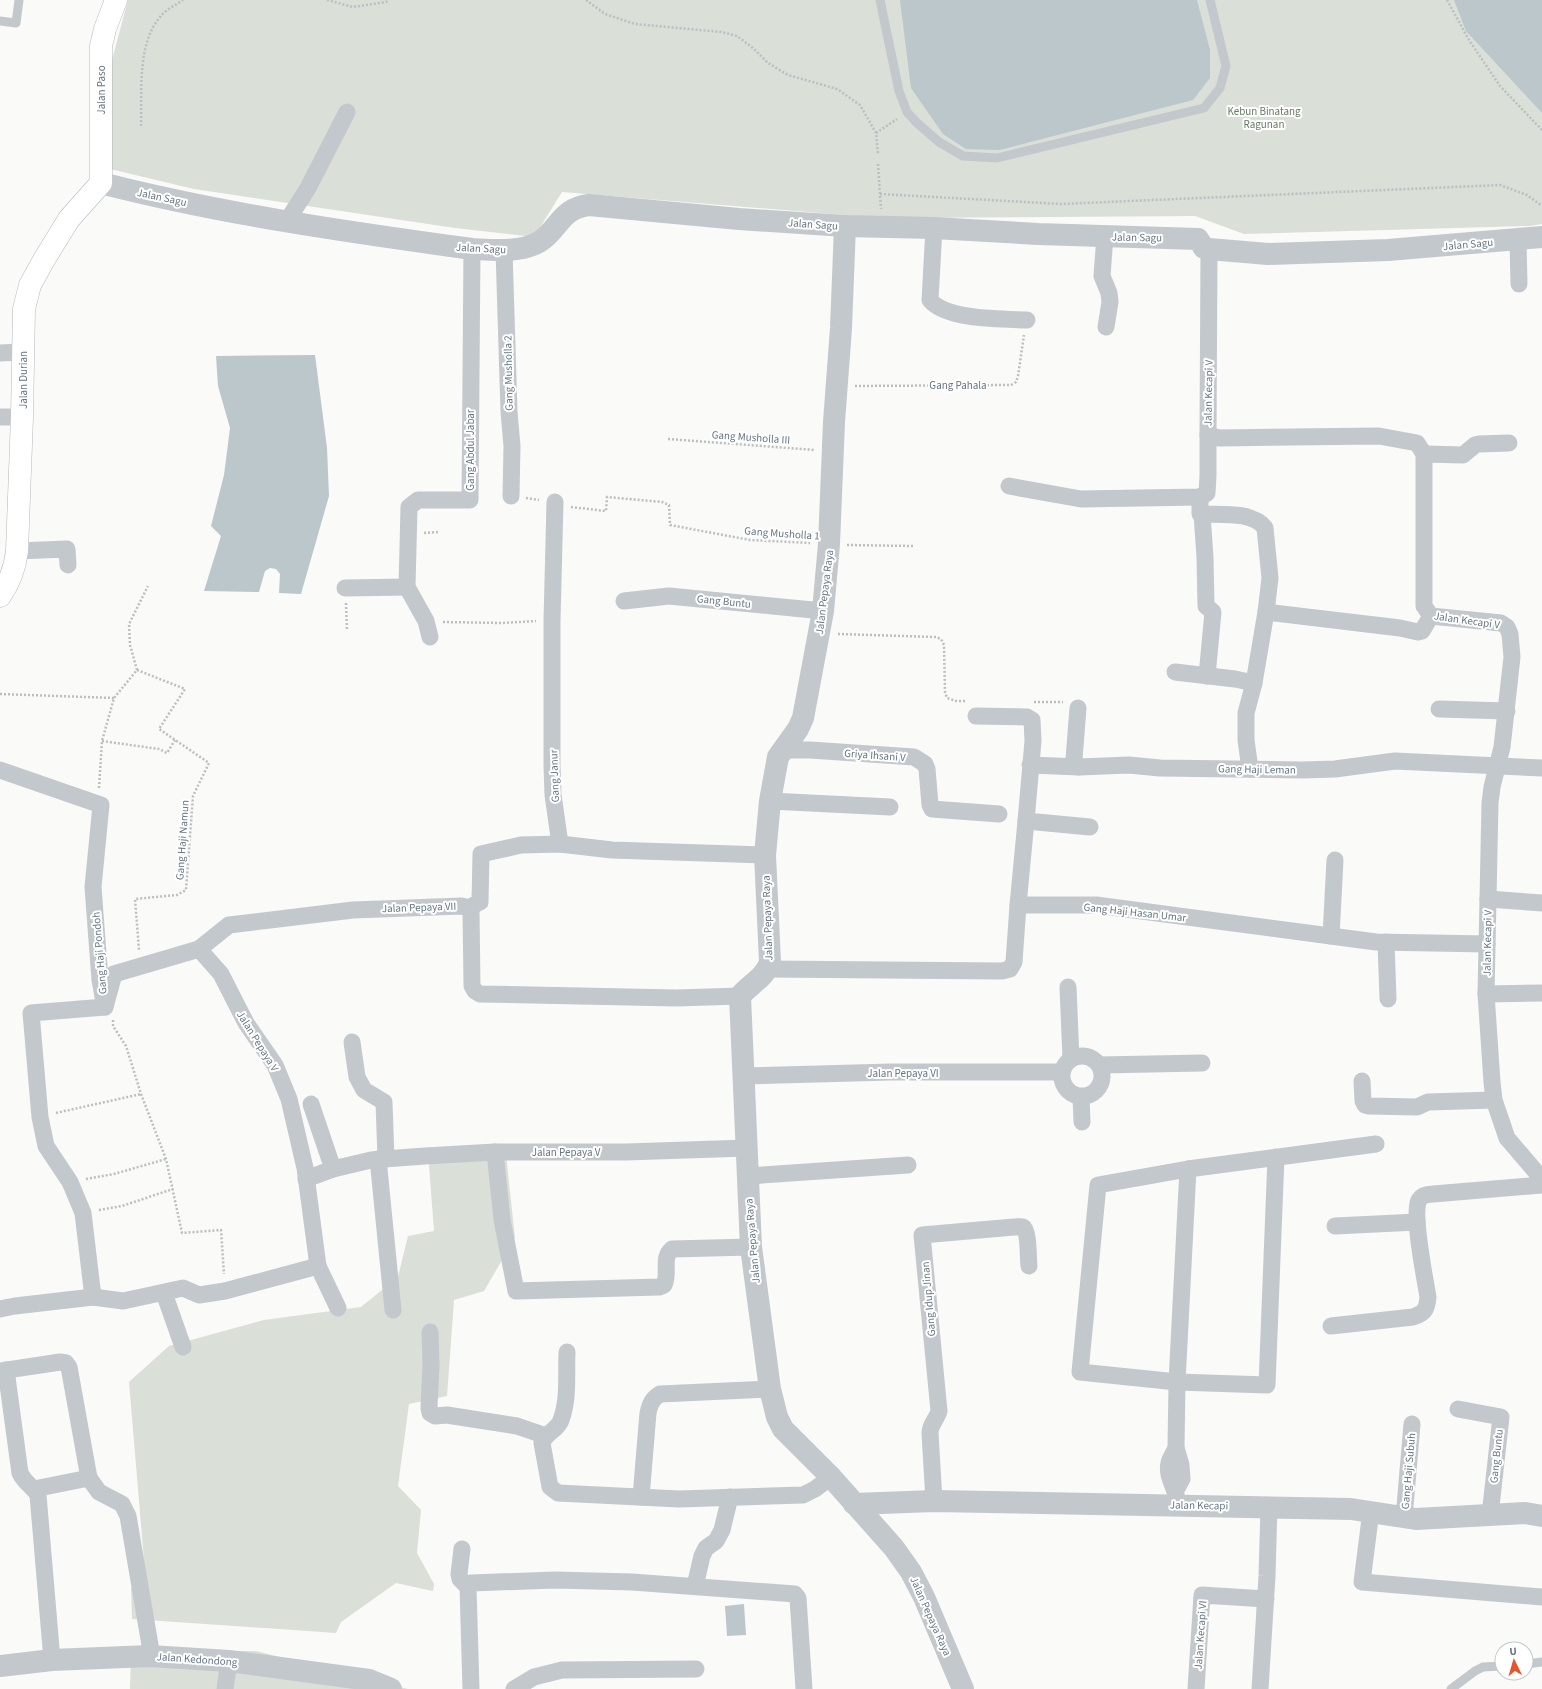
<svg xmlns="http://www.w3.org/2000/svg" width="1542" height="1689" viewBox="0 0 1542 1689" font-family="'Source Sans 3',sans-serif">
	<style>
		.green { fill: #dadfd7 }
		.water { fill: #bbc7cb }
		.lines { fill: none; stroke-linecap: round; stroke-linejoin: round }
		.secondary-casing { stroke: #b3babf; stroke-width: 23 }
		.path { stroke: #bbbfc2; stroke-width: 2.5; stroke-dasharray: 2 2; stroke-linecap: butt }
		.service { stroke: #c3c8cc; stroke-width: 9 }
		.minor { stroke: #c3c8cc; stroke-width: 17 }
		.tertiary { stroke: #c3c8cc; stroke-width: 22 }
		.secondary { stroke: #fff; stroke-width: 22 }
		.labels { text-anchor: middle; stroke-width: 4; stroke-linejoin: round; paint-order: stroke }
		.street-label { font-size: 11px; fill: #657683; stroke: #fff }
		.park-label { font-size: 11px; fill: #687a64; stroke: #fff }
	</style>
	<rect width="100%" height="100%" fill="#fafaf8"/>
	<g class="green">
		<path d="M128,0H1542V224L1530,226L1244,234L1195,216L881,218L562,192L534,237L455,228L194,189L110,169L109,71Z"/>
		<path d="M505,1145L515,1238L484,1291L454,1300L447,1396L409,1404L398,1486L421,1510L417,1553L434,1584L433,1591L396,1583L341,1622L336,1633L132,1619L131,1588L146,1584L129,1382L169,1346L264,1320L361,1307L398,1277L408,1236L434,1231L428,1152Z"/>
		<path d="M131,1651H256L408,1689H130Z"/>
	</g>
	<g class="water">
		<path d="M900,0H1197L1210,50V78L1193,100L1000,150L966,149L943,134L911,88Z"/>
		<path d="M1454,0H1542V113L1466,31Z"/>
		<path d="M315,355L327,448L329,496L301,594L279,593L280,574L276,569L270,568L265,571L259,592L204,591L221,536L211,526L224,475L230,428L218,386L216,356Z"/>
		<path d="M744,1604L746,1635L727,1636L725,1606Z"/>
	</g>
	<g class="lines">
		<defs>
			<path id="secondary" d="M0,596C10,582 15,568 17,551L22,417L24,309L30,285L45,258L69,219L101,183V46L105,29L116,0"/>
		</defs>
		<use href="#secondary" class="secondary-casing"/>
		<g class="path">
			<path d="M327,0L353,7L386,2L389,0"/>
			<path d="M586,0L605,14L635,24L721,32L737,36L753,48L768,63L788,75L837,89L860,105L876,133L878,154"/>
			<path d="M1447,0L1469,40L1500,86L1542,130"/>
			<path d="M141,126C142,92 137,44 160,17C165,10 176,5 183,0"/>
			<path d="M876,133L897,119"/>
			<path d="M878,164L881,209"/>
			<path d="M880,194L1061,204L1500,185L1527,195L1542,206"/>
			<path d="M855,386L1011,385L1016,382L1018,376L1024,335"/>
			<path d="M668,439L815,450"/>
			<path d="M526,498L539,500"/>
			<path d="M571,507L606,511L607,497L662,502L669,505L670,525L750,540L810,543"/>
			<path d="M424,533L438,532"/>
			<path d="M847,545L914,546"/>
			<path d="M346,603L347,631"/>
			<path d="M443,622L502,623L536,621"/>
			<path d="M838,634L936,637L941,639L944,645L945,692L947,698L956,701H967"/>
			<path d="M137,670L185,689L159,729L209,763L193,796L186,890L177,895L135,899L139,950"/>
			<path d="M137,670L130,645L129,624L148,586"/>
			<path d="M0,694L114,698"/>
			<path d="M1034,702H1063"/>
			<path d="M102,741L159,749L167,753L175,740"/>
			<path d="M99,788L102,741L114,698L137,670"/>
			<path d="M113,1020V1026L126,1046L141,1094L166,1159L182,1233L221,1230L224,1274"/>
			<path d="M56,1113L141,1094"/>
			<path d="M86,1179L114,1174L166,1159"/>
			<path d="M99,1210L122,1206L173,1189"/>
		</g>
		<g class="service">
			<path d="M880,0L899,91L907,112L916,122L939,142L963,156L997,158L1204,108L1220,88L1226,66L1210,0"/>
			<path d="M0,21L16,23L19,0"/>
			<path d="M1526,1664L1542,1662"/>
			<path d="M1451,1689L1475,1671L1483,1667L1502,1666"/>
		</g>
		<g class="minor">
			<path d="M287,221L308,188L347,112"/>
			<path d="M934,228L930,300C946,320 1002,319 1027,320"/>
			<path d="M1105,236L1102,276L1109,293L1110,302L1106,327"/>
			<path d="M1518,240L1519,284"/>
			<path d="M1209,249L1208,435L1219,438L1379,436L1417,443L1424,454V606L1431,616L1501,623L1507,627L1510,634L1512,657L1502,747L1492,787L1490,803L1486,994L1492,1082L1494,1100L1507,1138L1542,1179"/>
			<path d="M504,250L509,412L512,446L511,496"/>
			<path d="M0,353L22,352"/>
			<path d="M0,417H22"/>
			<path d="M1424,454L1463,455L1475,445L1479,444L1509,443"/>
			<path d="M1009,486L1081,499L1200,497L1207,493L1208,476V435"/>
			<path d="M1200,497V514H1202C1220,515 1253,511 1265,528L1270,578L1266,612L1254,683L1246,713V740L1250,769"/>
			<path d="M555,502L552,621V765L553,795L560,844"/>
			<path d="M1202,514L1205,557L1206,606L1213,612L1207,676"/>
			<path d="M17,551L67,549L68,565"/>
			<path d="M345,588L407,587"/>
			<path d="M624,601L669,596L823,611"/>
			<path d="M1266,612L1400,628L1418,632L1422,631L1431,616"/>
			<path d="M430,637L426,621L407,587L409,507L418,500H470L472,249"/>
			<path d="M1175,672L1235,679L1254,683"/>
			<path d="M1078,708L1074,759V764L1079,767L1129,765L1160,768L1302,770L1335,769L1395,761L1542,768"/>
			<path d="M1439,709L1507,711"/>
			<path d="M976,716L1027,717L1032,720L1033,741L1026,821L1090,827"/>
			<path d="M782,750H810L914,757L925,764L927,769L930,805L932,809L999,814"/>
			<path d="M1030,765L1079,767"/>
			<path d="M0,770L101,805L93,887L100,980L104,1002"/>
			<path d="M770,801L890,807"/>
			<path d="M1488,899L1542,903"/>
			<path d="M1018,905L1026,821"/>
			<path d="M468,908L480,902L481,854L521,845L560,844L612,850L765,855"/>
			<path d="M1331,936L1335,860"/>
			<path d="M1386,942L1388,999"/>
			<path d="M768,969L1002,971L1010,969L1014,962L1018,905H1096L1376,942L1487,944"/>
			<path d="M1068,987L1071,1059"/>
			<path d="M1486,994L1542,993"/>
			<path d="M105,1007L114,974L199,949L229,925L353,910L462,906L468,908L471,911L472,986L475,991L480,994L676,998L740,996"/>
			<path d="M352,1042L357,1077L364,1090L384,1102L386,1159"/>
			<circle cx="1082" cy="1076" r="20"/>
			<path d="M1100,1065L1202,1063"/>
			<path d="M744,1076L891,1072H1062"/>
			<path d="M1362,1081L1363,1101L1365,1105L1369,1106L1417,1107L1428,1102L1494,1100"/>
			<path d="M1081,1097L1082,1122"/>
			<path d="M311,1104L333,1169"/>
			<path d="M495,1152L502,1220L516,1291L659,1287L664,1285C670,1273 661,1258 672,1249L751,1247"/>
			<path d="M1276,1157L1267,1385L1177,1382L1080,1372L1098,1185L1188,1169L1376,1144"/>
			<path d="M378,1159L393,1310"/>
			<path d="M748,1176L908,1165"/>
			<path d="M306,1179L333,1169L371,1160L425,1156L495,1152H626L747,1148"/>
			<path d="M1335,1226L1417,1222"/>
			<path d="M318,1266L338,1308"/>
			<path d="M164,1293L183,1347"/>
			<path d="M93,1297L83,1213L70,1182L46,1146L40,1117L31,1013L105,1007"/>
			<path d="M0,1309L15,1306L93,1297L123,1301L183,1288L199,1295L225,1291L318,1266L305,1168L289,1099L275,1065L246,1023L221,974L199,949"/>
			<path d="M1331,1326L1413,1317C1425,1313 1427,1309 1428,1297C1425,1279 1412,1214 1419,1200C1422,1195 1428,1194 1433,1194L1542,1185"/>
			<path d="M430,1332L431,1365L429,1408L430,1413L435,1416L447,1415L517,1426L546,1436"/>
			<path d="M567,1352C566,1374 569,1399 561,1420C558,1430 545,1433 542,1443L550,1487L558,1493L679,1499L803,1495L815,1489L831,1477"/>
			<path d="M6,1370L20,1473C26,1485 32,1485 38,1495L52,1660"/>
			<path d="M0,1371L60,1362L66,1363L69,1367L89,1478L34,1489"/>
			<path d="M1458,1409L1501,1417L1490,1515"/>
			<path d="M1176,1448C1174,1453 1170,1458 1169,1463C1166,1476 1175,1487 1177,1499"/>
			<path d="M89,1478L99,1492L122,1504L128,1516L150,1645V1656"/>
			<path d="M1176,1490L1182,1479L1181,1465L1176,1448L1177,1382L1188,1169"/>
			<path d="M641,1497L648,1413C650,1404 652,1399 660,1394L770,1389"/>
			<path d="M934,1501L930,1433C930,1424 937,1419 939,1411L922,1235L1014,1227C1017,1227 1021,1226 1023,1227C1029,1230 1028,1259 1029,1266"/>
			<path d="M1371,1511L1362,1582L1542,1597"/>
			<path d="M1404,1518L1412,1424"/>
			<path d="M462,1549L459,1574L460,1579L468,1587L471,1689"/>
			<path d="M695,1586L702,1556L706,1548L716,1541L722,1530L730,1497"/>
			<path d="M468,1587L471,1583L555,1580L632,1582L795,1594L798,1598L804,1689"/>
			<path d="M225,1689L229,1661"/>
			<path d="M514,1689L534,1677L562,1670L696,1669"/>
			<path d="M1196,1689L1202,1595L1266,1599"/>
			<path d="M1260,1689L1267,1576L1269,1507"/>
		</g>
		<g class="tertiary">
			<path d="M101,183C222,214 348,232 472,249C493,250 520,253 539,242C560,229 559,209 589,205L739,219L845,226L934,228L1038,234L1198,239L1204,248L1209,249L1268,254L1388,250L1542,237"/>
			<path d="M845,226L841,328L834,422L829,544L823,611L803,718L798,729L778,757L770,801L765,855L770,962C765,978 750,984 740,996L751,1247L770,1389L777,1417L783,1429L831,1477L894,1548L911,1572L924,1597L963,1689"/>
			<path d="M854,1504L934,1501L1351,1509L1416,1519L1525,1513L1542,1516"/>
			<path d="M0,1666L52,1660L150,1656L229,1661L369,1680L391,1689"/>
		</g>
		<use href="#secondary" class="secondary"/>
	</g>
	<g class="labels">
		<g class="street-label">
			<text transform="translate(101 90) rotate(-90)" y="4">Jalan Paso</text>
			<text transform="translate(162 197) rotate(12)" y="4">Jalan Sagu</text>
			<text transform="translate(813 224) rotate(4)" y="4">Jalan Sagu</text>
			<text transform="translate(1137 237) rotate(1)" y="4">Jalan Sagu</text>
			<text transform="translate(1468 244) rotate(-5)" y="4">Jalan Sagu</text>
			<text transform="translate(481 248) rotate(3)" y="4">Jalan Sagu</text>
			<text transform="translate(508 373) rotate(-91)" y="4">Gang Musholla 2</text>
			<text transform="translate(23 380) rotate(-90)" y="4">Jalan Durian</text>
			<text x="958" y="389">Gang Pahala</text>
			<text transform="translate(1208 393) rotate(-89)" y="4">Jalan Kecapi V</text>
			<text transform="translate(751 437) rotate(4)" y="4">Gang Musholla III</text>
			<text transform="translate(470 450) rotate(-90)" y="4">Gang Abdul Jabar</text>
			<text transform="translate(782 533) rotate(4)" y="4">Gang Musholla 1</text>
			<text transform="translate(824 592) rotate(-83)" y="4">Jalan Pepaya Raya</text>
			<text transform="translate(724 601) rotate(6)" y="4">Gang Buntu</text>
			<text transform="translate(1467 620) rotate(8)" y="4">Jalan Kecapi V</text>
			<text transform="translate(875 755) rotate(4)" y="4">Griya Ihsani V</text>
			<text transform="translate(1257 769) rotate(1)" y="4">Gang Haji Leman</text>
			<text transform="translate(554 776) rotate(-92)" y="4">Gang Janur</text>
			<text transform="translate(182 840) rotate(-86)" y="4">Gang Haji Namun</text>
			<text transform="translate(419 907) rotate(-2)" y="4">Jalan Pepaya VII</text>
			<text transform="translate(1135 912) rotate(6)" y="4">Gang Haji Hasan Umar</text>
			<text transform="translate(767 918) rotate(-92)" y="4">Jalan Pepaya Raya</text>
			<text transform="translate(1487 943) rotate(-89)" y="4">Jalan Kecapi V</text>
			<text transform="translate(99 953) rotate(-95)" y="4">Gang Haji Pondoh</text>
			<text transform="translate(258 1041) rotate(58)" y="4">Jalan Pepaya V</text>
			<text x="903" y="1077">Jalan Pepaya VI</text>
			<text x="566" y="1156">Jalan Pepaya V</text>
			<text transform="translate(752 1241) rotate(-95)" y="4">Jalan Pepaya Raya</text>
			<text transform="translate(928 1299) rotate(-95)" y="4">Gang Idup Jinan</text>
			<text transform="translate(1496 1456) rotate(-84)" y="4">Gang Buntu</text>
			<text transform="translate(1408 1471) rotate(-85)" y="4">Gang Haji Subuh</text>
			<text transform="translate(1199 1505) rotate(1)" y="4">Jalan Kecapi</text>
			<text transform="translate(931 1616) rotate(66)" y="4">Jalan Pepaya Raya</text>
			<text transform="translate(1200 1635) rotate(-86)" y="4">Jalan Kecapi VI</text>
			<text transform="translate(197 1659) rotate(4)" y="4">Jalan Kedondong</text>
		</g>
		<g class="park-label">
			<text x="1264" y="115">Kebun Binatang<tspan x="1264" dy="13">Ragunan</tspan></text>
		</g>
	</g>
	<g transform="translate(1514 1661) rotate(355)"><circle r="19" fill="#ffffff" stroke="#c1c8cd"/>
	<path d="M0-3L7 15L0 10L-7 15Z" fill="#e4572e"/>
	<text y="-6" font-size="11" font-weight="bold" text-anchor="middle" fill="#657683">U</text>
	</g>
</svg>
